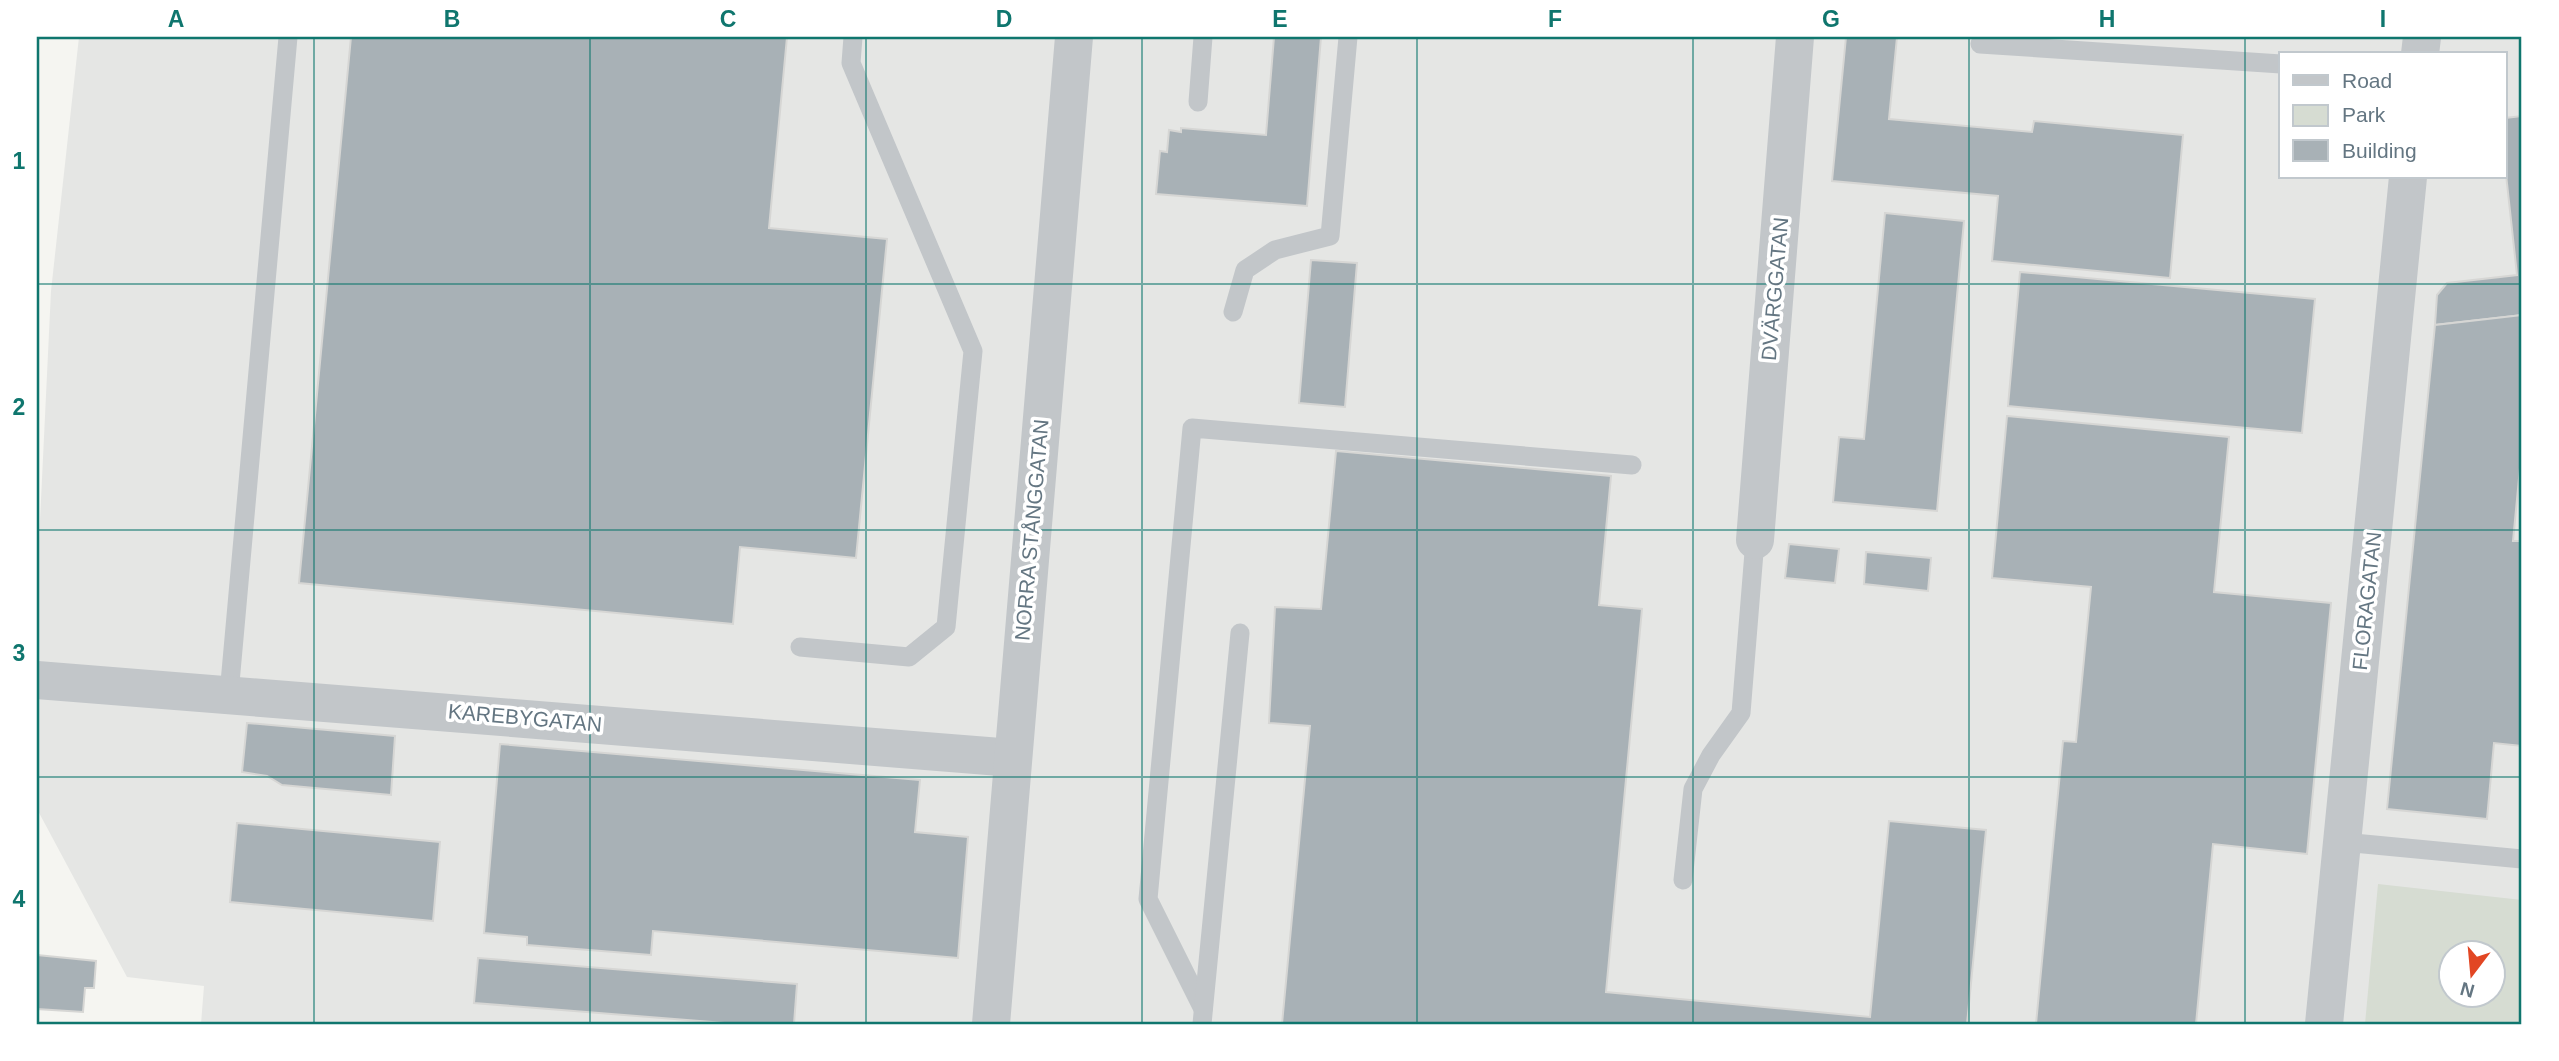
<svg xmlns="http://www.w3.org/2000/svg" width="2559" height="1061" viewBox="0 0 2559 1061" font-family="Helvetica,sans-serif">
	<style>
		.built { fill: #e5e6e4; fill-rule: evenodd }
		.green { fill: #d6dcd2; fill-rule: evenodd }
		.building { fill: #a8b1b6; stroke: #d6d6d4; stroke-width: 2 }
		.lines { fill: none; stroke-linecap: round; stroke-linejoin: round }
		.lane { stroke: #c2c6c9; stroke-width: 19 }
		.street { stroke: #c2c6c9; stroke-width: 38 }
		.grid { fill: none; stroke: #0f766e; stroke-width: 2; stroke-opacity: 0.55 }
		.labels { text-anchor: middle; stroke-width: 7; stroke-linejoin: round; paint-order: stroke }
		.street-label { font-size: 21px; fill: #647682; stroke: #fff }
		.neatline { fill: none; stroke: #0f766e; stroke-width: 2.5 }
		.grid-label { font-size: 23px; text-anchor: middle; font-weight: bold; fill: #0f766e }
	</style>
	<rect width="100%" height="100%" fill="#f5f5f1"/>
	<path class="built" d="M79,37H2522V1024H201L204,986L127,977L37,809V583L51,291ZM2281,54H2505V177H2281ZM2450,953H2492V995H2450Z"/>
	<path class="green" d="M2378,884L2522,900V1024H2365ZM2450,953H2492V995H2450Z"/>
	<g class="building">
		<path d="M351,37H787L769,228L887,239L856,558L740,547L733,624L299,583Z"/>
		<path d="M1274,37H1321L1307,206L1156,194L1160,151L1167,152L1169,130L1181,132V128L1266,135Z"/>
		<path d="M1846,37H1897L1889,119L2032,132L2034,121L2183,135L2170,278L1992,261L1998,196L1832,181Z"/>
		<path d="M2522,116V315L2435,325L2437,295L2447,283L2517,275L2505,165V118Z"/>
		<path d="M1885,213L1964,221L1937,511L1833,502L1839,437L1864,439Z"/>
		<path d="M1311,260L1357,263L1345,407L1299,403Z"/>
		<path d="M2020,272L2315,299L2302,433L2008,406Z"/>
		<path d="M2522,315V447L2513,541H2522V746L2494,743L2487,819L2387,809L2435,325Z"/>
		<path d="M2007,416L2229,437L2214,592L2331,603L2307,854L2213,844L2196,1024H2036L2063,741L2076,742L2091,587L1992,578Z"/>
		<path d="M1336,451L1611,476L1599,605L1642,609L1606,992L1870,1017L1889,821L1986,830L1967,1024H1282L1310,726L1269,723L1275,607L1321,609Z"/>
		<path d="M1789,544L1839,549L1835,583L1785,578Z"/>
		<path d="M1866,552L1931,558L1928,591L1864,584Z"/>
		<path d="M247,723L395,736L391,795L282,785L267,776L242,772Z"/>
		<path d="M500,744L920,780L915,832L968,837L958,958L653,931L651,955L527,945V937L484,933Z"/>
		<path d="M237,823L440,842L433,921L230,902Z"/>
		<path d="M37,955L96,961L94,988H85L83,1012L37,1009Z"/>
		<path d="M478,958L797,984L794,1024H737L474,1003Z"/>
	</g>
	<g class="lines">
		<g class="lane">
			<path d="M1980,44L2281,64"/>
			<path d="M1198,102L1203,37"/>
			<path d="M1233,312L1245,270L1275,250L1330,236L1348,37"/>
			<path d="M800,647L909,657L946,627L973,351L851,63L853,37"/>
			<path d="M229,694L288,37"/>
			<path d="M2343,842L2522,859"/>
			<path d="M1683,880L1693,789L1711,755L1741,713L1755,540"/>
			<path d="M1203,1009L1148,899L1192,428L1632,465"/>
			<path d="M1202,1024L1240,633"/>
		</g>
		<g class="street">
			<path d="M2420,54L2422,37"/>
			<path d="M1755,540L1795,37"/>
			<path d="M37,680L1013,758"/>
			<path d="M991,1024L1074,37"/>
			<path d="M2324,1024L2408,177"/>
		</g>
	</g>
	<path class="grid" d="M314,37V1024M590,37V1024M866,37V1024M1142,37V1024M1417,37V1024M1693,37V1024M1969,37V1024M2245,37V1024M37,284H2522M37,530H2522M37,777H2522"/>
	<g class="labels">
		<g class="street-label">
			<text transform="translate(1775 289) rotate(-85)" y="7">DVÄRGGATAN</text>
			<text transform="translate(1032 530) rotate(-85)" y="7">NORRA STÅNGGATAN</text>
			<text transform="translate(2367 601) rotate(-84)" y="7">FLORAGATAN</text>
			<text transform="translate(525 718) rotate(5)" y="7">KAREBYGATAN</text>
		</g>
	</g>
	<rect width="2559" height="1061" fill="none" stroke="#ffffff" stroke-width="77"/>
	<rect x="2279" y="52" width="228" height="126" fill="#ffffff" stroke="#c1c8cd" stroke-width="2"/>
	<rect x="2293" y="75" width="35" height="10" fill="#c2c6c9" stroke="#c1c8cd" stroke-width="2"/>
	<text x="2342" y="88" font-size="21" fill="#647682">Road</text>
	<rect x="2293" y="105" width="35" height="21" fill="#d6dcd2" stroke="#c1c8cd" stroke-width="2"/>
	<text x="2342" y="122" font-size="21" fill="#647682">Park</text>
	<rect x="2293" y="140" width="35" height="21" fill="#a8b1b6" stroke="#c1c8cd" stroke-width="2"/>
	<text x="2342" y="158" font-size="21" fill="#647682">Building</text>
	<g transform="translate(2472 974) rotate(196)"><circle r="33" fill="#ffffff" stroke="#c1c8cd" stroke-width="2"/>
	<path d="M0-5L12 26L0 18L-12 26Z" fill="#e24623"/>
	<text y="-10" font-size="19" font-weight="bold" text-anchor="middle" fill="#647682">N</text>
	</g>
	<rect x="38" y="38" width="2482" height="985" class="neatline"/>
	<g class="grid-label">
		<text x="176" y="27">A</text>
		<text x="452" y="27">B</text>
		<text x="728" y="27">C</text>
		<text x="1004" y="27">D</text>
		<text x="1280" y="27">E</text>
		<text x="1555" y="27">F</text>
		<text x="1831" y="27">G</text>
		<text x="2107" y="27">H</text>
		<text x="2383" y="27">I</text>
		<text x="19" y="169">1</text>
		<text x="19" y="415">2</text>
		<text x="19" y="661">3</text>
		<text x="19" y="907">4</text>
	</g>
</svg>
